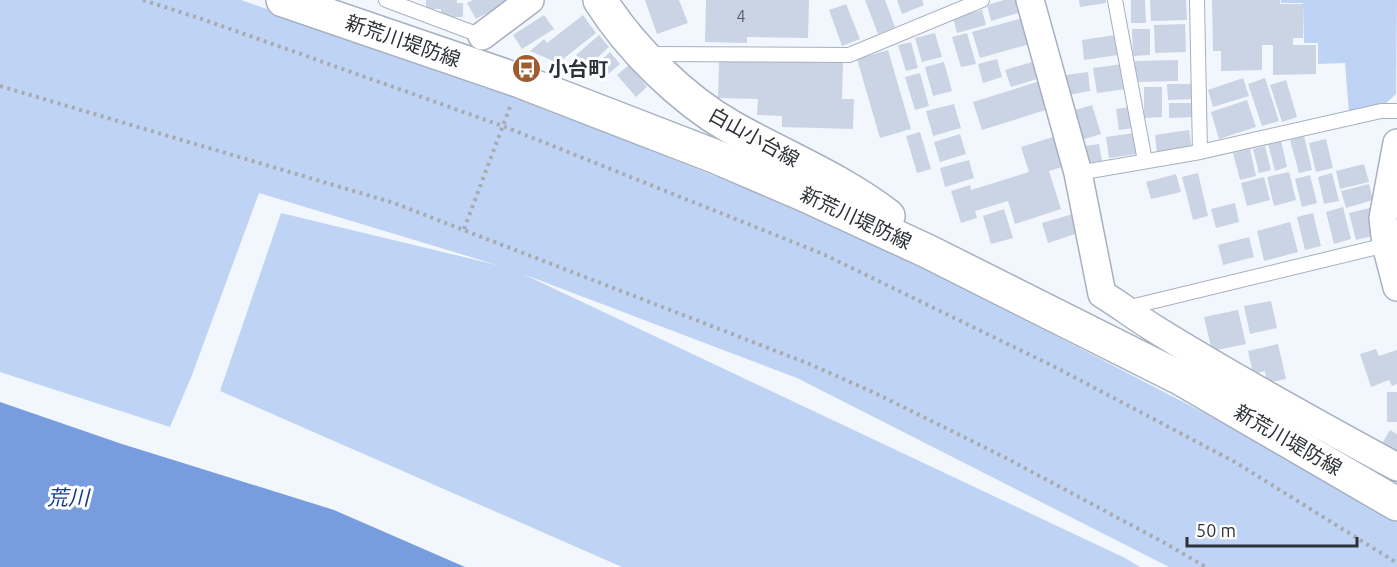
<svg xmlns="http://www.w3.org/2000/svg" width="1397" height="567" viewBox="0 0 1397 567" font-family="Ubuntu,'Noto Sans JP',sans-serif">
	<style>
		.green { fill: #bfd3f5 }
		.water { fill: #789ddf }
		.building { fill: #cad4e4 }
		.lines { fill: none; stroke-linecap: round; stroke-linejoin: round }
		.service-casing { stroke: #a7b0c0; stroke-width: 16 }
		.minor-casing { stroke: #a7b0c0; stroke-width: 30 }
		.secondary-casing { stroke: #a7b0c0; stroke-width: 36 }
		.path { stroke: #a6abb1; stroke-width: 4; stroke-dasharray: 3 4.5; stroke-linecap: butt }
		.service { stroke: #fff; stroke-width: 14 }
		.minor { stroke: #fff; stroke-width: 27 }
		.secondary { stroke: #fff; stroke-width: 33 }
		.labels { text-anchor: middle; stroke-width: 6; stroke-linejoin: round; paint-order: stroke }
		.number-label { font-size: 16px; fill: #555a63 }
		.street-label { font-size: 20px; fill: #2e3238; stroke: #fff }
		.poi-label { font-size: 20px; font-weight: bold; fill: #2e3238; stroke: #fff; text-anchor: start }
		.water-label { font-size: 21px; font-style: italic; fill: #113b88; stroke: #fff }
	</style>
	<rect width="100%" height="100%" fill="#f2f7fd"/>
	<g class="green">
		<path d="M0,0H241L513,95L866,237L1383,506L1397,516V567H1169L797,378L523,274L1125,558L1140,567H622L220,391L281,213L497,265L259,193L192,375L170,427L0,372Z"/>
		<path d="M1281,0H1397L1396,94L1384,105L1349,113L1345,63L1318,64V43H1304L1303,3H1281Z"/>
	</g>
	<path class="water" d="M0,402L122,444L334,510L465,567H0Z"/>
	<g class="building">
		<path d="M426,0H457V3H463V17H441V9H426Z"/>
		<path d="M473,0H512L476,19L467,3Z"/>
		<path d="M645,0H679L688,23L657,34Z"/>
		<path d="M706,0H809L808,38L747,37V43L705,42Z"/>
		<path d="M865,0H885L895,27L878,34Z"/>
		<path d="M897,0H922L924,5L902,14Z"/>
		<path d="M1004,0H1018L1021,12L991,21L987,5Z"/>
		<path d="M1079,0H1106V3L1080,7Z"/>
		<path d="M1131,0H1145L1146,23H1131Z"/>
		<path d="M1150,0H1186L1187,20L1151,21Z"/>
		<path d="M1212,0H1280V4H1303V38H1293V45H1316V74L1273,75V45H1262V70L1221,71V51H1213Z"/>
		<path d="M846,4L860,39L842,46L829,10Z"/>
		<path d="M982,10L986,25L957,33L953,18Z"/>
		<path d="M544,15L554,29L522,49L513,35Z"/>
		<path d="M583,15L596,33L558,63L530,51L544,39L547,43Z"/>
		<path d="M1023,18L1030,44L980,58L972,32Z"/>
		<path d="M1185,24L1186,52L1155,53L1154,25Z"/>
		<path d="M1132,29H1150V55L1133,56Z"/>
		<path d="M935,33L942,57L922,62L915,38Z"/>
		<path d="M967,33L976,64L961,67L952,37Z"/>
		<path d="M599,35L609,47L587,67L576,55Z"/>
		<path d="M1115,35L1118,55L1084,60L1082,40Z"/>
		<path d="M911,42L918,68L906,71L898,45Z"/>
		<path d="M888,50L911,129L880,138L857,59Z"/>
		<path d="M610,52L620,64L601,80L592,69Z"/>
		<path d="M719,59L843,63L842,99H854L853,129L782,127V116L757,115L758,99L718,98Z"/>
		<path d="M997,59L1002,77L983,83L978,64Z"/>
		<path d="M1178,60V81L1136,82L1135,61Z"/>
		<path d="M1035,61L1040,78L1011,87L1005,70Z"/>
		<path d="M944,62L952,91L933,96L925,67Z"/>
		<path d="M1123,64L1126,89L1097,93L1093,68Z"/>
		<path d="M629,65L647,87L636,97L617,75Z"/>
		<path d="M1088,72L1090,91L1068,95L1065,75Z"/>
		<path d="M920,73L929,106L915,110L905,77Z"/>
		<path d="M1243,78L1249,96L1213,107L1208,90Z"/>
		<path d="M1265,78L1279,121L1262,126L1248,84Z"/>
		<path d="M1286,80L1297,117L1282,122L1270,85Z"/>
		<path d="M1040,81L1049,109L982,130L973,102Z"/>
		<path d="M1167,84H1192L1193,99L1168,100Z"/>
		<path d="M1144,87H1162V117L1144,118Z"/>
		<path d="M1247,100L1256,127L1219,139L1211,112Z"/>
		<path d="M1169,103H1194V117L1169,118Z"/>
		<path d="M954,104L961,128L933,136L926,111Z"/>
		<path d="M1092,105L1101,134L1081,140L1072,111Z"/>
		<path d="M1130,107L1133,128L1119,130L1116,109Z"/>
		<path d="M1189,130L1192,149L1157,154L1155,135Z"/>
		<path d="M920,132L931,169L917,173L906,136Z"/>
		<path d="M1134,133L1137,154L1109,158L1106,137Z"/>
		<path d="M960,134L966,154L940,162L934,142Z"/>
		<path d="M1304,136L1312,170L1299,173L1290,140Z"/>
		<path d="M1053,137L1062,167L1049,171L1061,209L1015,224L1008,201L975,211L977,218L961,223L951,191L970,185L971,190L1029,172L1021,147Z"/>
		<path d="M1326,139L1333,168L1316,172L1309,143Z"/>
		<path d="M1281,141L1287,167L1275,171L1268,144Z"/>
		<path d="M1099,144L1102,161L1086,163L1084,146Z"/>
		<path d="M1265,146L1271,170L1259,173L1253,149Z"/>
		<path d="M1250,149L1256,176L1240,180L1233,153Z"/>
		<path d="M969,160L974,178L945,187L940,168Z"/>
		<path d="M1364,164L1369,182L1340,189L1336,171Z"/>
		<path d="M1289,172L1296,200L1274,206L1267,177Z"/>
		<path d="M1198,173L1208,216L1193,220L1182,177Z"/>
		<path d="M1332,173L1339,201L1324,204L1318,177Z"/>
		<path d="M1176,174L1181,192L1151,199L1146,182Z"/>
		<path d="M1310,175L1317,203L1302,207L1295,179Z"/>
		<path d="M1264,177L1270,200L1247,206L1241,183Z"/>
		<path d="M1369,184L1373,200L1346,208L1341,191Z"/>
		<path d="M1235,203L1239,222L1216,228L1211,209Z"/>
		<path d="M1343,207L1351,239L1334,244L1326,212Z"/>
		<path d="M1370,208L1377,235L1356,240L1349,213Z"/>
		<path d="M1004,209L1013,238L991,244L983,216Z"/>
		<path d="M1313,213L1321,246L1305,250L1297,217Z"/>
		<path d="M1073,214L1078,233L1048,243L1042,223Z"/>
		<path d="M1290,222L1298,252L1264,261L1257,231Z"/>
		<path d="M1249,237L1254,257L1223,265L1218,245Z"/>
		<path d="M1271,301L1277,328L1250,334L1244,306Z"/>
		<path d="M1238,310L1246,344L1212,351L1204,317Z"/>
		<path d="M1278,344L1286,379L1267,383L1265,371L1253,374L1248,351Z"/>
		<path d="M1376,349L1379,356L1397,350V384L1392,386L1389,380L1371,387L1360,354Z"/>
		<rect x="1387" y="392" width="10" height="30"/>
		<path d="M1390,430L1397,434V458L1380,447Z"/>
	</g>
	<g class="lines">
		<defs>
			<g id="service">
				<path d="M386,0L482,36"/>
				<path d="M1115,0L1145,161"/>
				<path d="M1197,0L1200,152"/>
				<path d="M647,54L849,55L982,0"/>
				<path d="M1078,173L1200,152L1381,111H1397"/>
				<path d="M1126,308L1386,245"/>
			</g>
			<g id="minor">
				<path d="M1030,0L1078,173L1102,294C1120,305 1137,318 1155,329C1234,378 1316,423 1397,467"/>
				<path d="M482,36L530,0"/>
				<path d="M1397,143L1383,218L1386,245L1397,287"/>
			</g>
			<g id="secondary">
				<path d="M283,0L520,81L714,156L803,194L927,251L1180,378L1397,504"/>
				<path d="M600,0C630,48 682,99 731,127C784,157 840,179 888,216"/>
			</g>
		</defs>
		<use href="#service" class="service-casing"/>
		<use href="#minor" class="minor-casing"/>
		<use href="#secondary" class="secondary-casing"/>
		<g class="path">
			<path d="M143,0L205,20L503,126L823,254L1055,367L1235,462L1397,563"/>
			<path d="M0,86L394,203L807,363L875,393L1006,458L1161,541L1206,567"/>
			<path d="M464,229L510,107"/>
		</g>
		<use href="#service" class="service"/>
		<use href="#minor" class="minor"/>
		<use href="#secondary" class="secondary"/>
	</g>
	<defs>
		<symbol id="bus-disc" viewBox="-11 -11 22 22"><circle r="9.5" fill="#a05b2e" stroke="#fff"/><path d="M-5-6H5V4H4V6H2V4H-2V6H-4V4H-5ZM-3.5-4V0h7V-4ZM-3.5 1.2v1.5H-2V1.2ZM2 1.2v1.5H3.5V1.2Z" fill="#fff"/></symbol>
	</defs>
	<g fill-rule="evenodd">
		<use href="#bus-disc" x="510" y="52" width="33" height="33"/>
	</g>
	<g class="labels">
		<g class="number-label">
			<text x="741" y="22">4</text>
		</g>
		<g class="street-label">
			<text transform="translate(403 41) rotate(19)" y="7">新荒川堤防線</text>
			<text transform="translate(754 137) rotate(29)" y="7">白山小台線</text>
			<text transform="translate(856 218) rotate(25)" y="7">新荒川堤防線</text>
			<text transform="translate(1288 440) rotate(30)" y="7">新荒川堤防線</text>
		</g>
		<g class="poi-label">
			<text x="548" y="76">小台町</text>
		</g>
		<g class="water-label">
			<text x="68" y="505">荒川</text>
		</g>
	</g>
	<path d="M1187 537v9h170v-9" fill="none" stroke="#2e3238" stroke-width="3"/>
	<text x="1196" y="537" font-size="18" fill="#2e3238" stroke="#ffffff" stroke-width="4.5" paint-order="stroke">50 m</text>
</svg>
